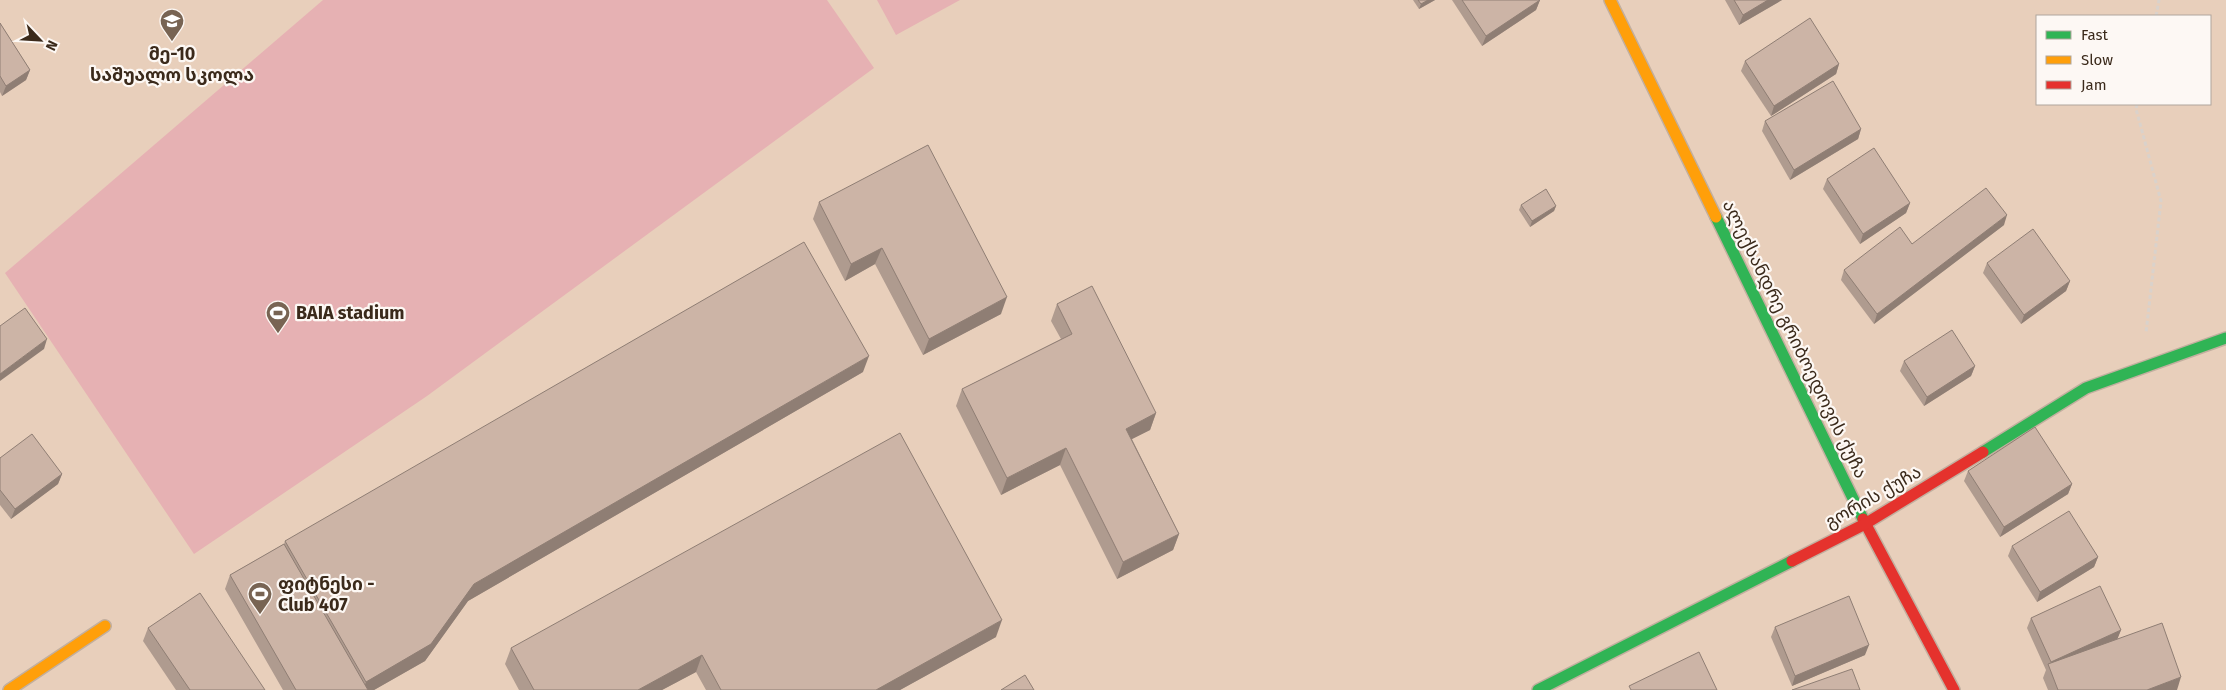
<svg xmlns="http://www.w3.org/2000/svg" width="2226" height="690" viewBox="0 0 2226 690" font-family="'Fira Sans','Noto Sans Georgian',sans-serif">
	<style>
		.green { fill: #e6b1b3 }
		.lines { fill: none; stroke-linecap: round; stroke-linejoin: round }
		.fast-casing { stroke: #c2af9f; stroke-width: 14 }
		.slow-casing { stroke: #c2af9f; stroke-width: 14 }
		.jam-casing { stroke: #c2af9f; stroke-width: 14 }
		.path { stroke: #dad2cb; stroke-width: 3; stroke-dasharray: 4 2.5; stroke-linecap: butt }
		.fast { stroke: #30b455; stroke-width: 11 }
		.slow { stroke: #ff9f0a; stroke-width: 11 }
		.jam { stroke: #e5322d; stroke-width: 11 }
		.wall { fill: #af9b8f }
		.shaded-wall { fill: #8f7e74 }
		.building { fill: #ccb4a6; stroke: #8f7e74 }
		.labels { text-anchor: middle; stroke-width: 4.5; stroke-linejoin: round; paint-order: stroke }
		.poi-label { font-size: 18px; font-weight: bold; fill: #3b2a1b; stroke: #fdf8f4; text-anchor: start }
		.street-label { font-size: 18px; fill: #3b2a1b; stroke: #fdf8f4 }
	</style>
	<rect width="100%" height="100%" fill="#e8cfbb"/>
	<g class="green">
		<path d="M323,0H827L874,68L427,396L194,554L5,273Z"/>
		<path d="M877,0H960L896,35Z"/>
	</g>
	<g class="lines">
		<defs>
			<g id="fast">
				<path d="M1716,217L1863,519"/>
				<path d="M1983,452L2086,388L2226,338"/>
				<path d="M1538,690L1792,561"/>
			</g>
			<g id="slow">
				<path d="M1610,0L1716,217"/>
				<path d="M9,690L105,626"/>
			</g>
			<g id="jam">
				<path d="M1863,519L1954,690"/>
				<path d="M1792,561L1865,524L1983,452"/>
			</g>
		</defs>
		<use href="#fast" class="fast-casing"/>
		<use href="#slow" class="slow-casing"/>
		<use href="#jam" class="jam-casing"/>
		<g class="path">
			<path d="M2156,16L2159,0"/>
			<path d="M2137,104L2136,109L2161,201L2146,333"/>
		</g>
		<use href="#fast" class="fast"/>
		<use href="#slow" class="slow"/>
		<use href="#jam" class="jam"/>
	</g>
	<g class="wall">
		<path d="M1413,0H1435L1419,9Z"/>
		<path d="M1452,0H1540L1536,10L1482,46Z"/>
		<path d="M1725,0H1782L1739,25Z"/>
		<path d="M0,23L30,70L26,80L2,96L0,92Z"/>
		<path d="M1745,61L1839,64L1836,74L1771,116L1741,71Z"/>
		<path d="M1765,121L1861,129L1858,139L1790,180L1762,131Z"/>
		<path d="M1827,179L1910,203L1906,213L1860,244L1823,189Z"/>
		<path d="M819,202L1001,314L923,355L875,264L845,281L813,219Z"/>
		<path d="M1521,205L1556,206L1554,211L1530,227L1519,210Z"/>
		<path d="M2004,225L1874,324L1841,280L1844,270L1912,244Z"/>
		<path d="M1987,263L2070,281L2066,291L2021,324L1983,273Z"/>
		<path d="M1057,304L1156,413L1150,430L1132,439L1179,534L1173,550L1117,579L1060,465L1001,495L956,406L962,389L1061,339L1051,321Z"/>
		<path d="M1904,361L1975,366L1971,376L1924,406L1900,371Z"/>
		<path d="M863,372L468,601L425,661L374,690H283L225,589L230,575L284,544L285,541Z"/>
		<path d="M0,458L62,474L58,484L11,519L0,505Z"/>
		<path d="M1968,471L2072,484L2068,494L2000,537L1964,481Z"/>
		<path d="M2012,546L2098,557L2094,567L2037,602L2008,556Z"/>
		<path d="M2031,618L2121,630L2117,639L2177,690H2048L2043,678L2046,670L2027,628Z"/>
		<path d="M1775,627L1865,655L1792,686L1771,637Z"/>
		<path d="M148,628L265,690H176L143,641Z"/>
		<path d="M996,637L900,690H706L696,672L662,690H519L505,664L511,648Z"/>
	</g>
	<g class="shaded-wall">
		<path d="M1428,0H1435L1419,9L1421,4Z"/>
		<path d="M1540,0L1536,10L1482,46L1486,36Z"/>
		<path d="M1768,0H1782L1739,25L1743,15Z"/>
		<path d="M1839,64L1836,74L1771,116L1774,106Z"/>
		<path d="M30,70L26,80L2,96L6,86Z"/>
		<path d="M1861,129L1858,139L1790,180L1794,170Z"/>
		<path d="M1910,203L1906,213L1860,244L1863,234Z"/>
		<path d="M1556,206L1554,211L1530,227L1532,221Z"/>
		<path d="M2007,215L2004,225L1874,324L1877,314Z"/>
		<path d="M882,248L875,264L845,281L851,264Z"/>
		<path d="M2070,281L2066,291L2021,324L2024,315Z"/>
		<path d="M1007,297L1001,314L923,355L929,339Z"/>
		<path d="M47,339L44,349L0,381V374Z"/>
		<path d="M869,356L863,372L468,601L425,661L374,690H363L366,682L474,584Z"/>
		<path d="M1975,366L1971,376L1924,406L1927,397Z"/>
		<path d="M1156,413L1150,430L1120,445L1126,429Z"/>
		<path d="M1066,448L1060,465L1001,495L1007,478Z"/>
		<path d="M62,474L58,484L11,519L15,509Z"/>
		<path d="M2072,484L2068,494L2000,537L2004,527Z"/>
		<path d="M1179,534L1173,550L1117,579L1123,562Z"/>
		<path d="M2098,557L2094,567L2037,602L2040,592Z"/>
		<path d="M1002,620L996,637L900,690H876Z"/>
		<path d="M2121,630L2117,640L2049,667L2051,662Z"/>
		<path d="M1869,645L1865,655L1792,686L1795,676Z"/>
		<path d="M702,655L696,672L662,690H638Z"/>
		<path d="M2181,677L2177,690H2147Z"/>
	</g>
	<g class="building">
		<path d="M1418,0H1428L1421,4Z"/>
		<path d="M1462,0H1540L1486,36Z"/>
		<path d="M1734,0H1768L1743,15Z"/>
		<path d="M1810,18L1839,64L1774,106L1745,61Z"/>
		<path d="M0,23L30,70L6,86L0,76Z"/>
		<path d="M1833,81L1861,129L1794,170L1765,121Z"/>
		<path d="M928,145L1007,297L929,339L882,248L851,264L819,202Z"/>
		<path d="M1874,148L1910,203L1863,234L1827,179Z"/>
		<path d="M1986,188L2007,215L1877,314L1844,270L1900,227L1912,244Z"/>
		<path d="M1546,189L1556,206L1532,221L1521,205Z"/>
		<path d="M2033,229L2070,281L2024,315L1987,263Z"/>
		<path d="M804,242L869,356L474,584L431,644L366,682L285,541Z"/>
		<path d="M1092,286L1156,413L1126,429L1179,534L1123,562L1066,448L1007,478L962,389L1072,334L1057,304Z"/>
		<path d="M25,308L47,339L0,374V326Z"/>
		<path d="M1952,330L1975,366L1927,397L1904,361Z"/>
		<path d="M2035,427L2072,484L2004,527L1968,471Z"/>
		<path d="M900,433L1002,620L876,690H721L702,655L638,690H534L511,648Z"/>
		<path d="M32,434L62,474L15,509L0,490V458Z"/>
		<path d="M2069,511L2098,557L2040,592L2012,546Z"/>
		<path d="M284,544L368,690H296L230,575Z"/>
		<path d="M2100,586L2121,630L2051,662L2031,618Z"/>
		<path d="M200,593L265,690H190L148,628Z"/>
		<path d="M1849,596L1869,645L1795,676L1775,627Z"/>
		<path d="M2162,623L2181,677L2147,690H2058L2048,664Z"/>
		<path d="M1699,652L1717,690H1631L1629,686Z"/>
		<path d="M1852,669L1860,690H1792Z"/>
		<path d="M1025,675L1034,690H1001Z"/>
	</g>
	<defs>
		<symbol id="school-pin" viewBox="-11 -11 22 30"><path d="M0 17L-7.5 6A9.5 9.5 0 1 1 7.5 6Z" fill="#786453" stroke="#fdf8f4"/><path d="M0-5L7-2L0 1L-7-2ZM-4 1L0 2.5L4 1V4Q0 6-4 4Z" fill="#fff"/></symbol>
		<symbol id="stadium-pin" viewBox="-11 -11 22 30"><path d="M0 17L-7.5 6A9.5 9.5 0 1 1 7.5 6Z" fill="#786453" stroke="#fdf8f4"/><path d="M0-5a6.5 5 0 1 0 0 10a6.5 5 0 1 0 0-10ZM-3.5-1.8h7v3.6h-7Z" fill="#fff"/></symbol>
	</defs>
	<g fill-rule="evenodd">
		<use href="#school-pin" x="158" y="7" width="28" height="38"/>
		<use href="#stadium-pin" x="264" y="299" width="28" height="38"/>
		<use href="#stadium-pin" x="246" y="580" width="28" height="38"/>
	</g>
	<g class="labels">
		<g class="poi-label">
			<text x="172" y="60" text-anchor="middle">მე-10<tspan x="172" dy="21">საშუალო სკოლა</tspan></text>
			<text x="296" y="319">BAIA stadium</text>
			<text x="278" y="590">ფიტნესი -<tspan x="278" dy="21">Club 407</tspan></text>
		</g>
		<g class="street-label">
			<text transform="translate(1795 339) rotate(64)" y="6">ალექსანდრე გრიბოედოვის ქუჩა</text>
			<text transform="translate(1873 497) rotate(-30)" y="6">გორის ქუჩა</text>
		</g>
	</g>
	<rect x="2036" y="15" width="175" height="90" fill="#fdf8f4" stroke="#afa69d"/>
	<rect x="2046" y="31" width="25" height="8" fill="#30b455" stroke="#afa69d"/>
	<text x="2081" y="40" font-size="15" fill="#3b2a1b">Fast</text>
	<rect x="2046" y="56" width="25" height="8" fill="#ff9f0a" stroke="#afa69d"/>
	<text x="2081" y="65" font-size="15" fill="#3b2a1b">Slow</text>
	<rect x="2046" y="81" width="25" height="8" fill="#e5322d" stroke="#afa69d"/>
	<text x="2081" y="90" font-size="15" fill="#3b2a1b">Jam</text>
	<g transform="translate(40 40) rotate(115)" stroke="#fdf8f4" stroke-width="4" paint-order="stroke">
	<path d="M0-4L9 19L0 12L-9 19Z" fill="#3b2a1b"/>
	<text y="-8" font-size="14" font-weight="bold" text-anchor="middle" fill="#3b2a1b">N</text>
	</g>
</svg>
